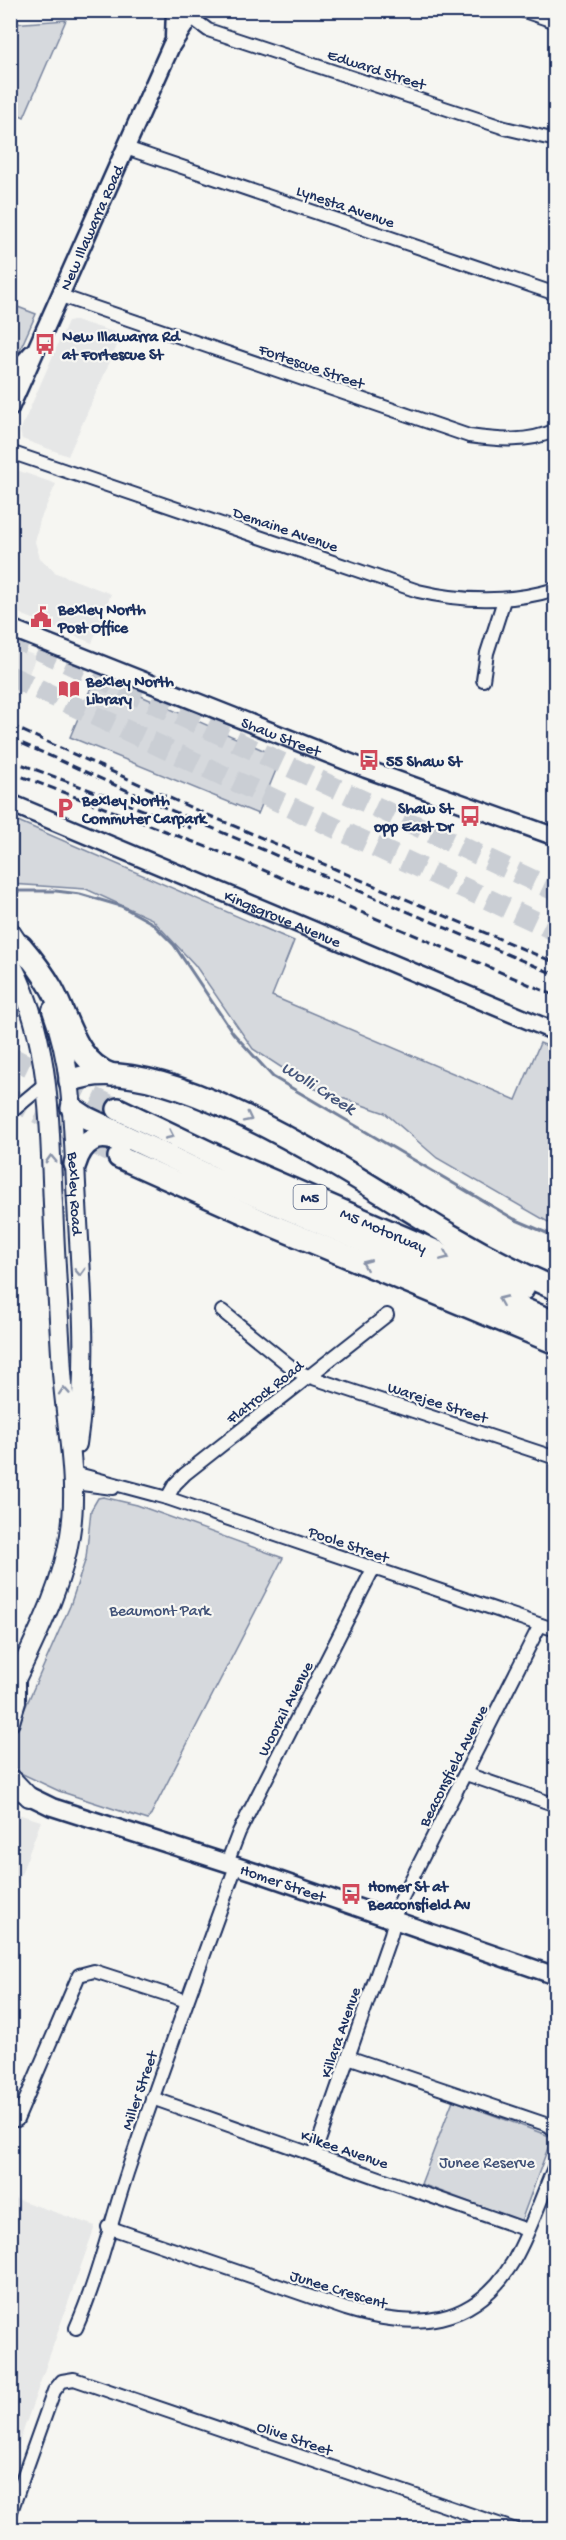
<svg xmlns="http://www.w3.org/2000/svg" width="566" height="2540" viewBox="0 0 566 2540" font-family="'Gochi Hand',sans-serif">
	<style>
		.built { fill: #e6e7e7 }
		.green { fill: #d6d9dd; stroke: #78849e; stroke-width: 1.5 }
		.lines { fill: none; stroke-linecap: round; stroke-linejoin: round }
		.stream { stroke: #717e99; stroke-width: 3 }
		.highway-tunnel { stroke: #caced4; stroke-width: 21; stroke-dasharray: 21 10; stroke-linecap: butt }
		.street-casing { stroke: #1b2f5e; stroke-width: 16 }
		.secondary-casing { stroke: #1b2f5e; stroke-width: 21 }
		.primary-casing { stroke: #1b2f5e; stroke-width: 22 }
		.highway-casing { stroke: #1b2f5e; stroke-width: 26 }
		.street { stroke: #f6f6f2; stroke-width: 12 }
		.secondary { stroke: #f6f6f2; stroke-width: 16 }
		.primary { stroke: #f6f6f2; stroke-width: 18 }
		.highway { stroke: #f6f6f2; stroke-width: 21 }
		.rail { stroke: #1b2f5e; stroke-width: 3; stroke-dasharray: 9 4.5; stroke-linecap: butt }
		.oneway { stroke: #8892a8 }
		.labels { text-anchor: middle; stroke-width: 4.5; stroke-linejoin: round; paint-order: stroke }
		.shield { fill: #f6f6f2; stroke: #5d6b8a; stroke-width: 1.5 }
		.shield-label { font-size: 15px; font-weight: bold; fill: #1b2f5e }
		.street-label { font-size: 16px; fill: #1b2f5e; stroke: #f6f6f2 }
		.poi-label { font-size: 16px; font-weight: bold; fill: #1b2f5e; stroke: #f6f6f2; text-anchor: start }
		.park-label { font-size: 16px; fill: #405177; stroke: #f6f6f2 }
		.water-label { font-size: 18px; font-style: italic; fill: #46567b; stroke: #f6f6f2 }
	</style>
	<rect width="100%" height="100%" fill="#f6f6f2"/>
	<filter id="ink" filterUnits="userSpaceOnUse"><feTurbulence type="fractalNoise" baseFrequency=".0167" numOctaves="2"/><feDisplacementMap in="SourceGraphic" scale="12" xChannelSelector="R" yChannelSelector="G"/><feConvolveMatrix kernelMatrix="1 2 1 2 8 2 1 2 1" color-interpolation-filters="sRGB"/></filter>
	<g filter="url(#ink)">
		<g class="built">
			<path d="M75,320L117,333L120,339L68,456L22,439L20,431L68,321Z"/>
			<path d="M11,468L56,484L40,520L35,542L40,558L56,573L111,594L92,643L11,610Z"/>
			<path d="M10,646L36,656L16,706L11,703Z"/>
			<path d="M11,1812L41,1821L14,1893L11,1892Z"/>
			<path d="M11,2197L95,2226L11,2466L10,2197Z"/>
		</g>
		<g class="green">
			<path d="M66,20L24,117L11,111V24Z"/>
			<path d="M10,304L36,314L19,352H11Z"/>
			<path d="M96,676L281,758L258,814L70,737Z"/>
			<path d="M11,818L294,941L272,996L516,1100L540,1043L555,1049V1226L437,1158L385,1113L313,1088L253,1049L195,965L152,919L86,889L11,884Z"/>
			<path d="M103,1497L137,1505L283,1558L148,1820L59,1791L14,1770V1733L70,1606L86,1558L91,1510L98,1498Z"/>
			<path d="M453,2100L552,2137L521,2221L421,2184Z"/>
		</g>
		<g class="lines">
			<path class="stream" d="M10,891H56L80,894L121,906L152,923L174,945L233,1033L273,1077L514,1219L556,1237"/>
			<g class="highway-tunnel">
				<path d="M10,636L556,891"/>
				<path d="M10,676L556,931"/>
				<path d="M10,1057L118,1109"/>
				<path d="M10,1098L119,1157"/>
			</g>
			<defs>
				<g id="street">
					<path d="M521,10L556,22"/>
					<path d="M192,18L208,30L505,128L556,140"/>
					<path d="M126,148L556,294"/>
					<path d="M61,296L469,436C498,440 528,443 556,430"/>
					<path d="M10,452L418,591C464,602 510,603 556,589"/>
					<path d="M483,680L487,653L504,600"/>
					<path d="M10,1113L47,1082"/>
					<path d="M222,1311L295,1370L310,1377L556,1458"/>
					<path d="M74,1473L167,1498L556,1630"/>
					<path d="M74,1483L113,1488"/>
					<path d="M167,1498L175,1484L185,1474L387,1315"/>
					<path d="M466,1774L556,1805"/>
					<path d="M227,1863L239,1832L373,1569"/>
					<path d="M348,2057L548,2125L556,2131"/>
					<path d="M152,2098L527,2230"/>
					<path d="M17,2120L79,1975L94,1971L187,2001"/>
					<path d="M314,2155L391,1934L398,1906L540,1625"/>
					<path d="M108,2227L346,2309C414,2330 474,2328 514,2260C531,2230 542,2195 556,2163"/>
					<path d="M76,2328C99,2276 111,2220 129,2167C163,2066 200,1966 236,1866"/>
					<path d="M10,2514L54,2391L62,2381L74,2379L516,2530"/>
				</g>
				<g id="secondary">
					<path d="M174,37L175,10"/>
					<path d="M10,368L24,362L32,353"/>
					<path id="s1" d="M10,408C63,288 117,167 171,46L188,20"/>
					<path id="s2" d="M10,628L366,769L556,837"/>
					<path id="s3" d="M10,803L556,1032"/>
					<path id="s4" d="M17,1790L52,1807L255,1872L556,1976"/>
				</g>
				<g id="primary">
					<path d="M10,931L28,958"/>
					<path d="M10,961C51,1038 49,1120 53,1204C55,1260 59,1316 62,1372C66,1427 79,1481 70,1535C62,1590 33,1642 10,1692"/>
					<path id="s5" d="M52,1010C75,1071 73,1139 77,1203C81,1282 89,1366 77,1444"/>
					<path d="M10,1722L16,1702V1681"/>
					<path d="M10,1777L29,1797"/>
				</g>
				<g id="highway">
					<path d="M21,946C33,960 43,973 52,989C69,1020 75,1062 112,1075"/>
					<path d="M70,1081C162,1042 370,1188 450,1235C484,1255 519,1273 556,1289"/>
					<path d="M72,1108L87,1118L210,1176L556,1323"/>
					<path id="s6" d="M118,1109L231,1163L523,1289"/>
					<path d="M119,1157L269,1224L556,1343"/>
					<path d="M75,1164C82,1141 98,1131 121,1142"/>
				</g>
			</defs>
			<use href="#street" class="street-casing"/>
			<use href="#secondary" class="secondary-casing"/>
			<use href="#primary" class="primary-casing"/>
			<use href="#highway" class="highway-casing"/>
			<use href="#street" class="street"/>
			<use href="#secondary" class="secondary"/>
			<use href="#primary" class="primary"/>
			<use href="#highway" class="highway"/>
			<g class="rail">
				<path d="M10,725L194,809L556,963"/>
				<path d="M10,738L184,816L556,975"/>
				<path d="M10,760L191,828"/>
				<path d="M10,772L233,857L556,996"/>
			</g>
		</g>
		<defs><path id="oneway-chevron" d="M-2-3.5L2.5 0L-2 3.5" fill="none" stroke-width="1.6" stroke-linecap="round" stroke-linejoin="round" transform="scale(1.5)"/></defs>
		<g class="oneway">
			<use href="#oneway-chevron" transform="translate(248 1118) rotate(27)"/>
			<use href="#oneway-chevron" transform="translate(170 1135) rotate(25)"/>
			<use href="#oneway-chevron" transform="translate(51 1159) rotate(-92)"/>
			<use href="#oneway-chevron" transform="translate(445 1256) rotate(23)"/>
			<use href="#oneway-chevron" transform="translate(366 1264) rotate(-157)"/>
			<use href="#oneway-chevron" transform="translate(80 1272) rotate(88)"/>
			<use href="#oneway-chevron" transform="translate(502 1300) rotate(-157)"/>
			<use href="#oneway-chevron" transform="translate(64 1391) rotate(-94)"/>
		</g>
	</g>
	<defs>
		<symbol id="bus-bare" viewBox="-9 -9 18 18"><path d="M-5-6H5V4H4V6H2V4H-2V6H-4V4H-5ZM-3.5-4V0h7V-4ZM-3.5 1.2v1.5H-2V1.2ZM2 1.2v1.5H3.5V1.2Z" fill="#d1495b" stroke="#f6f6f2" stroke-width="2.5" paint-order="stroke"/></symbol>
		<symbol id="civic-bare" viewBox="-9 -9 18 18"><path d="M-.6-6.5H3V-4.5H.6V-3L4-1V1h2V6H-6V1h2V-1L-.6-3ZM-1.2 2.5V6h2.4V2.5Z" fill="#d1495b" stroke="#f6f6f2" stroke-width="2.5" paint-order="stroke"/></symbol>
		<symbol id="library-bare" viewBox="-9 -9 18 18"><path d="M-6-4Q-3-5.5-.7-3.5V5Q-3 3-6 4ZM6-4Q3-5.5 .7-3.5V5Q3 3 6 4Z" fill="#d1495b" stroke="#f6f6f2" stroke-width="2.5" paint-order="stroke"/></symbol>
		<symbol id="parking-bare" viewBox="-9 -9 18 18"><path d="M-3.5-5.5H1a3.5 3.5 0 0 1 0 7H-1V5.5H-3.5ZM-1-3.4V-.6H.8a1.4 1.4 0 0 0 0-2.8Z" fill="#d1495b" stroke="#f6f6f2" stroke-width="2.5" paint-order="stroke"/></symbol>
	</defs>
	<g fill-rule="evenodd">
		<use href="#bus-bare" x="30" y="329" width="30" height="30"/>
		<use href="#civic-bare" x="26" y="602" width="30" height="30"/>
		<use href="#library-bare" x="54" y="674" width="30" height="30"/>
		<use href="#bus-bare" x="354" y="745" width="30" height="30"/>
		<use href="#parking-bare" x="50" y="793" width="30" height="30"/>
		<use href="#bus-bare" x="455" y="801" width="30" height="30"/>
		<use href="#bus-bare" x="336" y="1879" width="30" height="30"/>
	</g>
	<g class="labels">
		<rect class="shield" x="293.5" y="1185" width="33" height="24" rx="4.5"/>
		<g class="shield-label">
			<text x="310" y="1202">M5</text>
		</g>
		<g class="street-label">
			<text transform="translate(377 68) rotate(18)" y="6">Edward Street</text>
			<text transform="translate(346 205) rotate(19)" y="6">Lynesta Avenue</text>
			<text dy="6" stroke="none"><textPath href="#s1" startOffset="198">New Illawarra Road</textPath></text>
			<text transform="translate(312 365) rotate(19)" y="6">Fortescue Street</text>
			<text transform="translate(286 528) rotate(19)" y="6">Demaine Avenue</text>
			<text dy="6" stroke="none"><textPath href="#s2" startOffset="292">Shaw Street</textPath></text>
			<text dy="6" stroke="none"><textPath href="#s3" startOffset="296">Kingsgrove Avenue</textPath></text>
			<text dy="6" stroke="none"><textPath href="#s5" startOffset="186">Bexley Road</textPath></text>
			<text dy="6" stroke="none"><textPath href="#s6" startOffset="292">M5 Motorway</textPath></text>
			<text transform="translate(264 1391) rotate(-38)" y="6">Flatrock Road</text>
			<text transform="translate(438 1401) rotate(18)" y="6">Warejee Street</text>
			<text transform="translate(349 1543) rotate(19)" y="6">Poole Street</text>
			<text transform="translate(284 1708) rotate(-63)" y="6">Woorail Avenue</text>
			<text transform="translate(452 1765) rotate(-63)" y="6">Beaconsfield Avenue</text>
			<text dy="6" stroke="none"><textPath href="#s4" startOffset="282">Homer Street</textPath></text>
			<text transform="translate(339 2032) rotate(-71)" y="6">Killara Avenue</text>
			<text transform="translate(138 2090) rotate(-71)" y="6">Miller Street</text>
			<text transform="translate(345 2148) rotate(19)" y="6">Kilkee Avenue</text>
			<text transform="translate(339 2288) rotate(17)" y="6">Junee Crescent</text>
			<text transform="translate(295 2437) rotate(19)" y="6">Olive Street</text>
		</g>
		<g class="poi-label">
			<text x="62" y="341">New Illawarra Rd<tspan x="62" dy="18">at Fortescue St</tspan></text>
			<text x="58" y="614">Bexley North<tspan x="58" dy="18">Post Office</tspan></text>
			<text x="86" y="686">Bexley North<tspan x="86" dy="18">Library</tspan></text>
			<text x="386" y="766">55 Shaw St</text>
			<text x="82" y="805">Bexley North<tspan x="82" dy="18">Commuter Carpark</tspan></text>
			<text x="453" y="813" text-anchor="end">Shaw St<tspan x="453" dy="18">opp East Dr</tspan></text>
			<text x="368" y="1891">Homer St at<tspan x="368" dy="18">Beaconsfield Av</tspan></text>
		</g>
		<g class="park-label">
			<text x="160" y="1615">Beaumont Park</text>
			<text x="487" y="2167">Junee Reserve</text>
		</g>
		<g class="water-label">
			<text transform="translate(319 1087) rotate(32)" y="6">Wolli Creek</text>
		</g>
	</g>
	<rect width="566" height="2540" fill="none" stroke="#f6f6f2" stroke-width="36"/>
	<rect x="18" y="18" width="530" height="2504" fill="none" stroke="#1b2f5e" stroke-width="2" filter="url(#ink)"/>
</svg>
